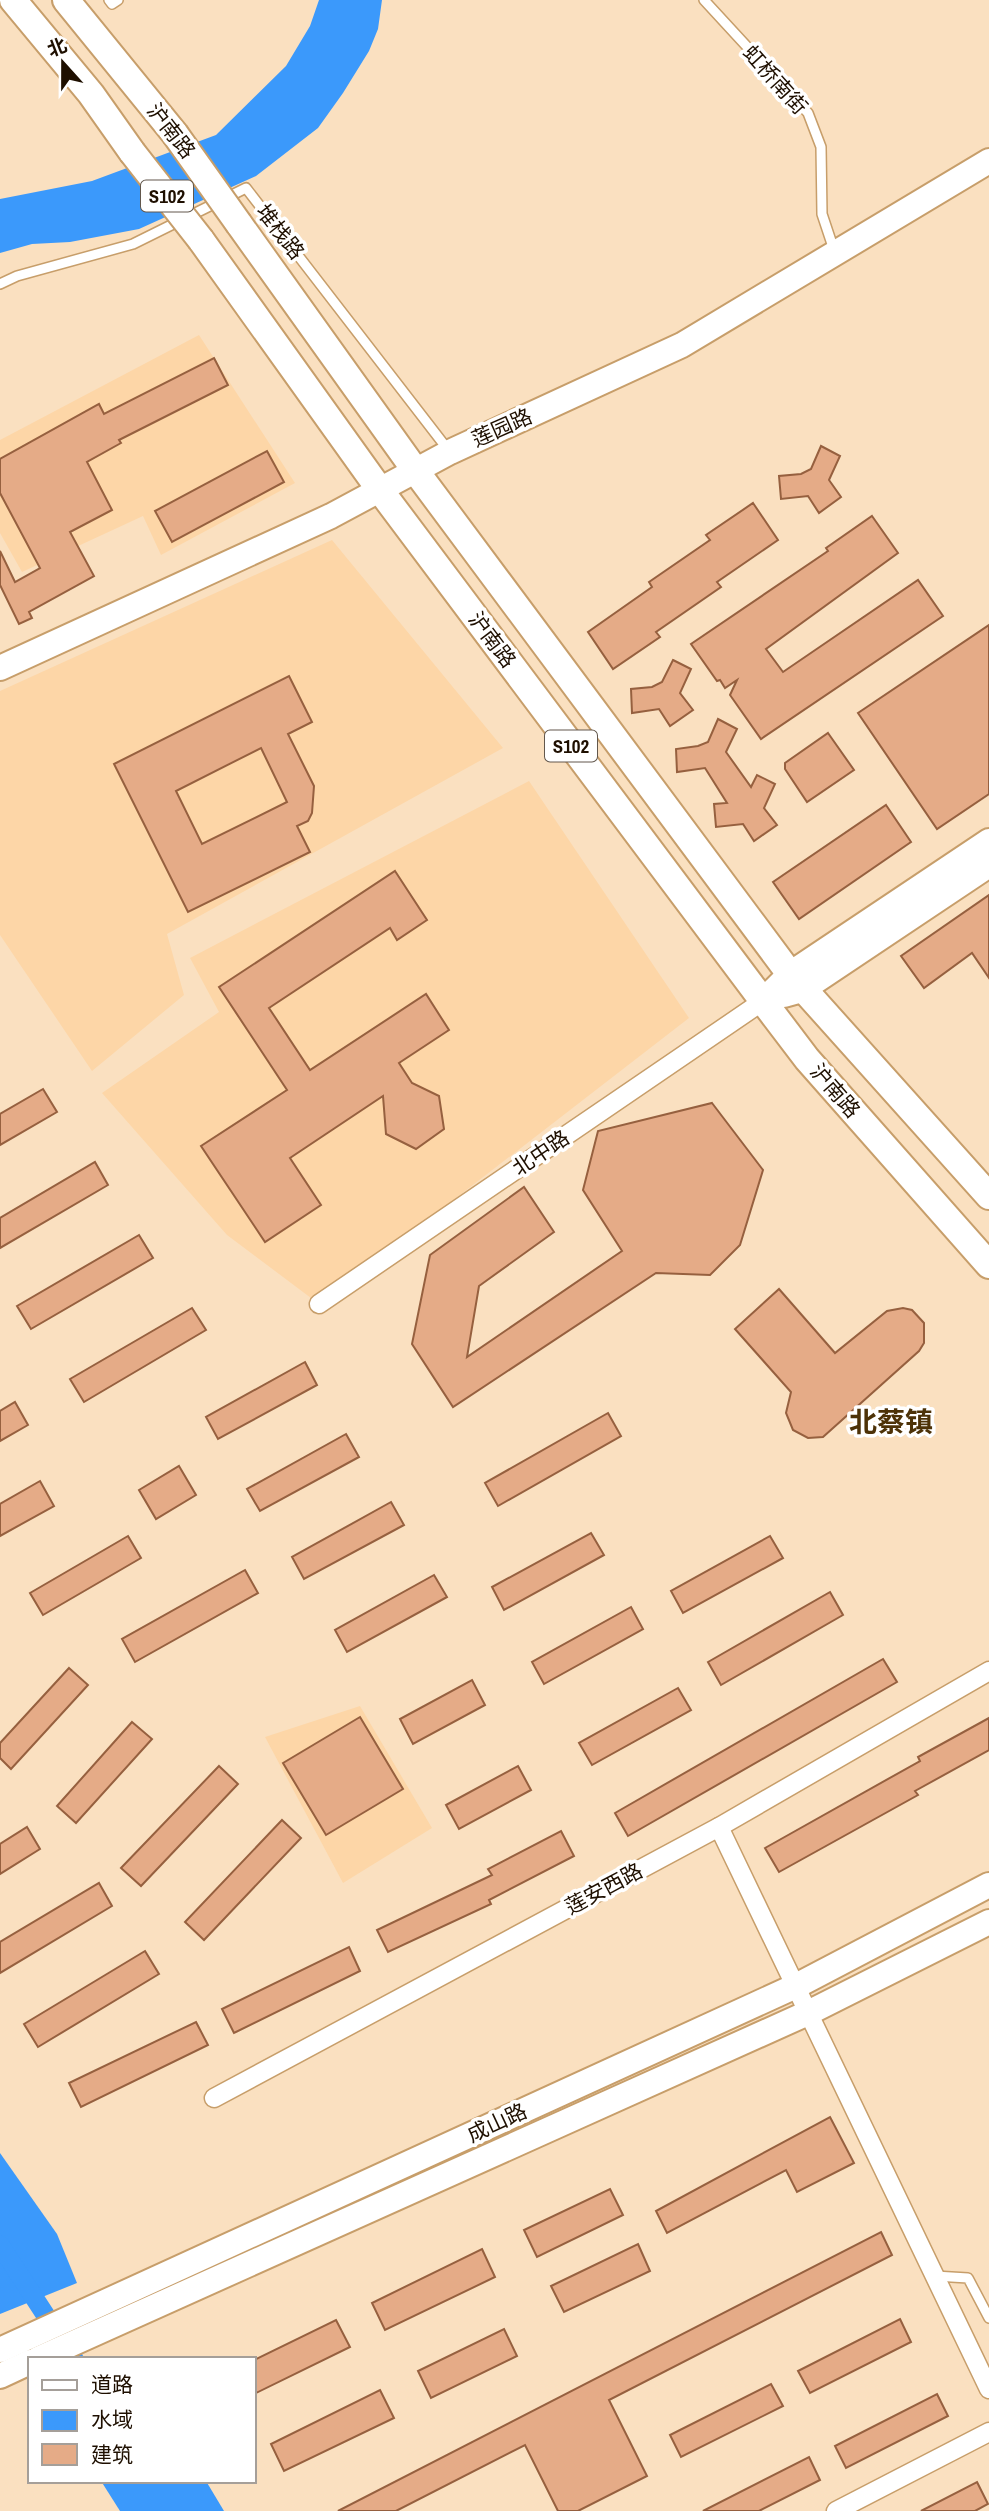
<svg xmlns="http://www.w3.org/2000/svg" width="989" height="2511" viewBox="0 0 989 2511" font-family="'Archivo Narrow','Noto Sans SC',sans-serif">
	<style>
		.built { fill: #fdd6a7 }
		.water { fill: #3b99fb }
		.lines { fill: none; stroke-linecap: round; stroke-linejoin: round }
		.canal { stroke: #3b99fb; stroke-width: 19 }
		.building { fill: #e5ab87; stroke: #96603f; stroke-width: 2; fill-rule: evenodd }
		.lane-casing { stroke: #c79e6a; stroke-width: 12 }
		.street-casing { stroke: #c79e6a; stroke-width: 21 }
		.secondary-casing { stroke: #c79e6a; stroke-width: 28 }
		.primary-casing { stroke: #c79e6a; stroke-width: 30 }
		.lane { stroke: #fff; stroke-width: 9 }
		.street { stroke: #fff; stroke-width: 18 }
		.secondary { stroke: #fff; stroke-width: 24 }
		.primary { stroke: #fff; stroke-width: 26 }
		.primary-bridge-casing { stroke: #c79e6a; stroke-width: 30; stroke-linecap: butt }
		.primary-bridge { stroke: #fff; stroke-width: 26 }
		.labels { text-anchor: middle; stroke-width: 7; stroke-linejoin: round; paint-order: stroke }
		.shield { fill: #fff; stroke: #62574c; stroke-width: 2 }
		.shield-label { font-size: 19px; font-weight: bold; fill: #1e0f00 }
		.street-label { font-size: 21px; fill: #1e0f00; stroke: #fff }
		.district-label { font-size: 28px; font-weight: bold; fill: #4d3207; stroke: #fff }
	</style>
	<rect width="100%" height="100%" fill="#fae0c0"/>
	<g class="built">
		<path d="M199,335L295,483L161,555L143,516L22,572L0,533V440Z"/>
		<path d="M332,540L503,748L167,934L184,995L92,1071L0,935V691Z"/>
		<path d="M529,781L689,1018L319,1304L227,1235L102,1093L219,1012L190,958Z"/>
		<path d="M360,1706L432,1828L343,1883L265,1737Z"/>
	</g>
	<g class="water">
		<path d="M319,0H382L378,29L369,51L343,93L318,128L256,176L139,229L70,242L32,244L0,253V199L92,181L216,135L286,66L310,26Z"/>
		<path d="M0,2153L57,2234L77,2283L0,2314Z"/>
		<path d="M101,2481H206L224,2511H120Z"/>
	</g>
	<g class="lines">
		<path class="canal" d="M0,2245L74,2359"/>
	</g>
	<g class="building">
		<path d="M214,358L228,385L119,440L121,443L87,462L112,510L70,532L94,576L29,612L32,618L19,624L0,585V551L15,582L40,568L0,493V459L99,404L104,414Z"/>
		<path d="M821,446L840,456L829,480L841,497L819,513L808,496L781,499L779,476L801,474L811,469Z"/>
		<path d="M267,451L284,482L172,542L155,511Z"/>
		<path d="M753,503L778,540L717,582L721,587L656,632L660,637L613,669L588,632L652,587L649,582L710,540L706,535Z"/>
		<path d="M872,516L898,553L766,649L783,672L918,580L943,616L761,739L730,695L737,680L725,688L720,680L717,681L691,644L828,551L826,548Z"/>
		<path d="M989,625V794L937,829L858,713Z"/>
		<path d="M673,660L691,669L680,693L693,710L670,726L659,709L632,713L631,689L652,687L662,682Z"/>
		<path d="M289,676L312,722L288,734L314,786L312,813L308,821L297,826L310,852L188,912L114,764ZM261,748L287,802L202,844L176,791Z"/>
		<path d="M718,719L737,729L726,752L751,787L757,775L775,784L764,808L777,825L754,841L743,824L716,827L714,804L727,803L705,768L677,772L676,749L698,746L708,742Z"/>
		<path d="M828,733L854,770L807,802L785,769V763Z"/>
		<path d="M886,805L911,842L799,919L773,882Z"/>
		<path d="M395,871L427,920L397,940L390,928L269,1008L310,1070L426,994L449,1030L399,1063L412,1083L439,1096L444,1129L416,1149L386,1134L383,1096L290,1158L321,1205L265,1242L201,1146L287,1090L219,987Z"/>
		<path d="M989,895V978L972,953L924,988L901,956Z"/>
		<path d="M43,1089L57,1112L0,1145V1114Z"/>
		<path d="M712,1103L763,1170L740,1245L710,1275L656,1273L453,1407L412,1344L430,1255L524,1187L554,1232L479,1286L467,1357L622,1251L583,1190L598,1131Z"/>
		<path d="M95,1162L108,1185L0,1248V1218Z"/>
		<path d="M139,1235L153,1258L31,1329L17,1306Z"/>
		<path d="M779,1289L835,1353L887,1311L903,1308L912,1310L924,1323V1343L919,1351L823,1437L808,1438L793,1430L786,1413L791,1392L735,1329Z"/>
		<path d="M192,1308L206,1330L84,1402L70,1379Z"/>
		<path d="M305,1362L317,1385L218,1439L206,1417Z"/>
		<path d="M15,1402L28,1425L0,1441V1411Z"/>
		<path d="M608,1413L621,1436L498,1506L485,1483Z"/>
		<path d="M346,1434L359,1457L260,1511L247,1489Z"/>
		<path d="M179,1466L196,1495L156,1519L139,1490Z"/>
		<path d="M40,1481L54,1506L0,1536V1504Z"/>
		<path d="M391,1502L404,1525L304,1579L292,1557Z"/>
		<path d="M591,1533L604,1555L504,1610L492,1587Z"/>
		<path d="M128,1536L141,1558L43,1615L30,1593Z"/>
		<path d="M770,1536L783,1558L683,1613L671,1591Z"/>
		<path d="M245,1570L258,1593L135,1662L122,1639Z"/>
		<path d="M434,1575L447,1597L347,1652L335,1630Z"/>
		<path d="M830,1592L843,1615L721,1685L708,1662Z"/>
		<path d="M631,1607L643,1629L544,1684L532,1662Z"/>
		<path d="M883,1659L897,1682L628,1836L615,1813Z"/>
		<path d="M69,1668L88,1685L11,1769L0,1758V1743Z"/>
		<path d="M472,1680L485,1705L413,1744L400,1719Z"/>
		<path d="M678,1688L691,1710L592,1765L579,1743Z"/>
		<path d="M360,1717L403,1789L326,1835L283,1763Z"/>
		<path d="M989,1718V1750L915,1791L918,1795L779,1872L765,1848L920,1761L918,1757Z"/>
		<path d="M132,1722L152,1739L76,1823L57,1806Z"/>
		<path d="M219,1766L238,1784L141,1886L121,1868Z"/>
		<path d="M518,1766L531,1790L459,1829L446,1805Z"/>
		<path d="M282,1820L301,1838L204,1940L185,1922Z"/>
		<path d="M27,1827L40,1849L0,1874V1844Z"/>
		<path d="M561,1831L574,1856L489,1900L491,1904L388,1952L377,1930L492,1875L488,1869Z"/>
		<path d="M99,1883L112,1906L0,1973V1942Z"/>
		<path d="M349,1947L360,1971L234,2033L222,2009Z"/>
		<path d="M145,1951L159,1974L38,2047L24,2024Z"/>
		<path d="M196,2022L208,2045L81,2107L69,2083Z"/>
		<path d="M830,2117L854,2163L797,2192L786,2170L667,2233L656,2211Z"/>
		<path d="M610,2189L623,2215L537,2257L524,2230Z"/>
		<path d="M881,2232L892,2255L609,2400L647,2476L578,2511H558L525,2445L396,2511H338Z"/>
		<path d="M638,2244L650,2271L564,2312L551,2286Z"/>
		<path d="M482,2249L495,2277L385,2330L372,2303Z"/>
		<path d="M900,2319L911,2342L810,2393L798,2371Z"/>
		<path d="M336,2320L350,2347L254,2394V2360Z"/>
		<path d="M504,2329L517,2356L431,2398L418,2371Z"/>
		<path d="M771,2384L783,2406L681,2457L670,2435Z"/>
		<path d="M380,2390L394,2418L284,2471L271,2444Z"/>
		<path d="M937,2394L948,2416L846,2468L835,2446Z"/>
		<path d="M809,2457L820,2480L759,2511H703Z"/>
		<path d="M977,2482L988,2504L975,2511H921Z"/>
	</g>
	<g class="lines">
		<defs>
			<g id="lane">
				<path d="M109,0L112,4L118,0"/>
				<path d="M704,0L808,113L821,147L822,214L834,250"/>
				<path d="M0,284L17,276L133,244L246,188L449,451"/>
				<path d="M935,2276L968,2278L989,2318"/>
			</g>
			<g id="street">
				<path d="M319,1304L763,1001"/>
				<path d="M719,1827L989,2389"/>
				<path d="M214,2098L719,1827L989,1671"/>
				<path d="M836,2511L989,2432"/>
			</g>
			<g id="secondary">
				<path d="M0,668L331,516L450,452L682,345L989,161"/>
				<path d="M784,995L802,990L989,865"/>
				<path d="M763,1001L790,974L989,841"/>
				<path d="M0,2350L798,1985L989,1885"/>
				<path d="M38,2359L810,2012L989,1922"/>
				<path d="M0,2376L30,2362"/>
			</g>
			<g id="primary">
				<path d="M13,0L91,94L132,152"/>
				<path d="M66,0L175,134"/>
				<path d="M239,224L415,470L790,974L989,1196"/>
				<path d="M201,240L380,490L763,1001L807,1059L989,1265"/>
			</g>
		</defs>
		<use href="#lane" class="lane-casing"/>
		<use href="#street" class="street-casing"/>
		<use href="#secondary" class="secondary-casing"/>
		<use href="#primary" class="primary-casing"/>
		<use href="#lane" class="lane"/>
		<use href="#street" class="street"/>
		<use href="#secondary" class="secondary"/>
		<use href="#primary" class="primary"/>
		<defs>
			<g id="primary-bridge">
				<path d="M175,134L239,224"/>
				<path d="M132,152L201,240"/>
			</g>
		</defs>
		<use href="#primary-bridge" class="primary-bridge-casing"/>
		<use href="#primary-bridge" class="primary-bridge"/>
	</g>
	<g class="labels">
		<g class="shield">
			<rect x="141" y="180.5" width="52" height="31" rx="5"/>
			<rect x="545" y="730.5" width="52" height="31" rx="5"/>
		</g>
		<g class="shield-label">
			<text x="167" y="203">S102</text>
			<text x="571" y="753">S102</text>
		</g>
		<g class="street-label">
			<text transform="translate(775 80) rotate(48)" y="7">虹桥南街</text>
			<text transform="translate(171 131) rotate(52)" y="7">沪南路</text>
			<text transform="translate(280 232) rotate(52)" y="7">堆栈路</text>
			<text transform="translate(502 428) rotate(-24)" y="7">莲园路</text>
			<text transform="translate(492 640) rotate(53)" y="7">沪南路</text>
			<text transform="translate(835 1091) rotate(49)" y="7">沪南路</text>
			<text transform="translate(541 1153) rotate(-34)" y="7">北中路</text>
			<text transform="translate(604 1889) rotate(-28)" y="7">莲安西路</text>
			<text transform="translate(497 2123) rotate(-25)" y="7">成山路</text>
		</g>
		<g class="district-label">
			<text x="891" y="1432">北蔡镇</text>
		</g>
	</g>
	<rect x="28" y="2357" width="228" height="126" fill="#ffffff" stroke="#a59f99" stroke-width="2"/>
	<rect x="42" y="2380" width="35" height="10" fill="#ffffff" stroke="#a59f99" stroke-width="2"/>
	<text x="91" y="2392" font-size="21" fill="#1e0f00">道路</text>
	<rect x="42" y="2410" width="35" height="21" fill="#3b99fb" stroke="#a59f99" stroke-width="2"/>
	<text x="91" y="2427" font-size="21" fill="#1e0f00">水域</text>
	<rect x="42" y="2444" width="35" height="21" fill="#e5ab87" stroke="#a59f99" stroke-width="2"/>
	<text x="91" y="2462" font-size="21" fill="#1e0f00">建筑</text>
	<g transform="translate(63 63) rotate(339)" stroke="#ffffff" stroke-width="5" paint-order="stroke">
	<path d="M0-5L12 26L0 18L-12 26Z" fill="#1e0f00"/>
	<text y="-10" font-size="19" font-weight="bold" text-anchor="middle" fill="#1e0f00">北</text>
	</g>
</svg>
